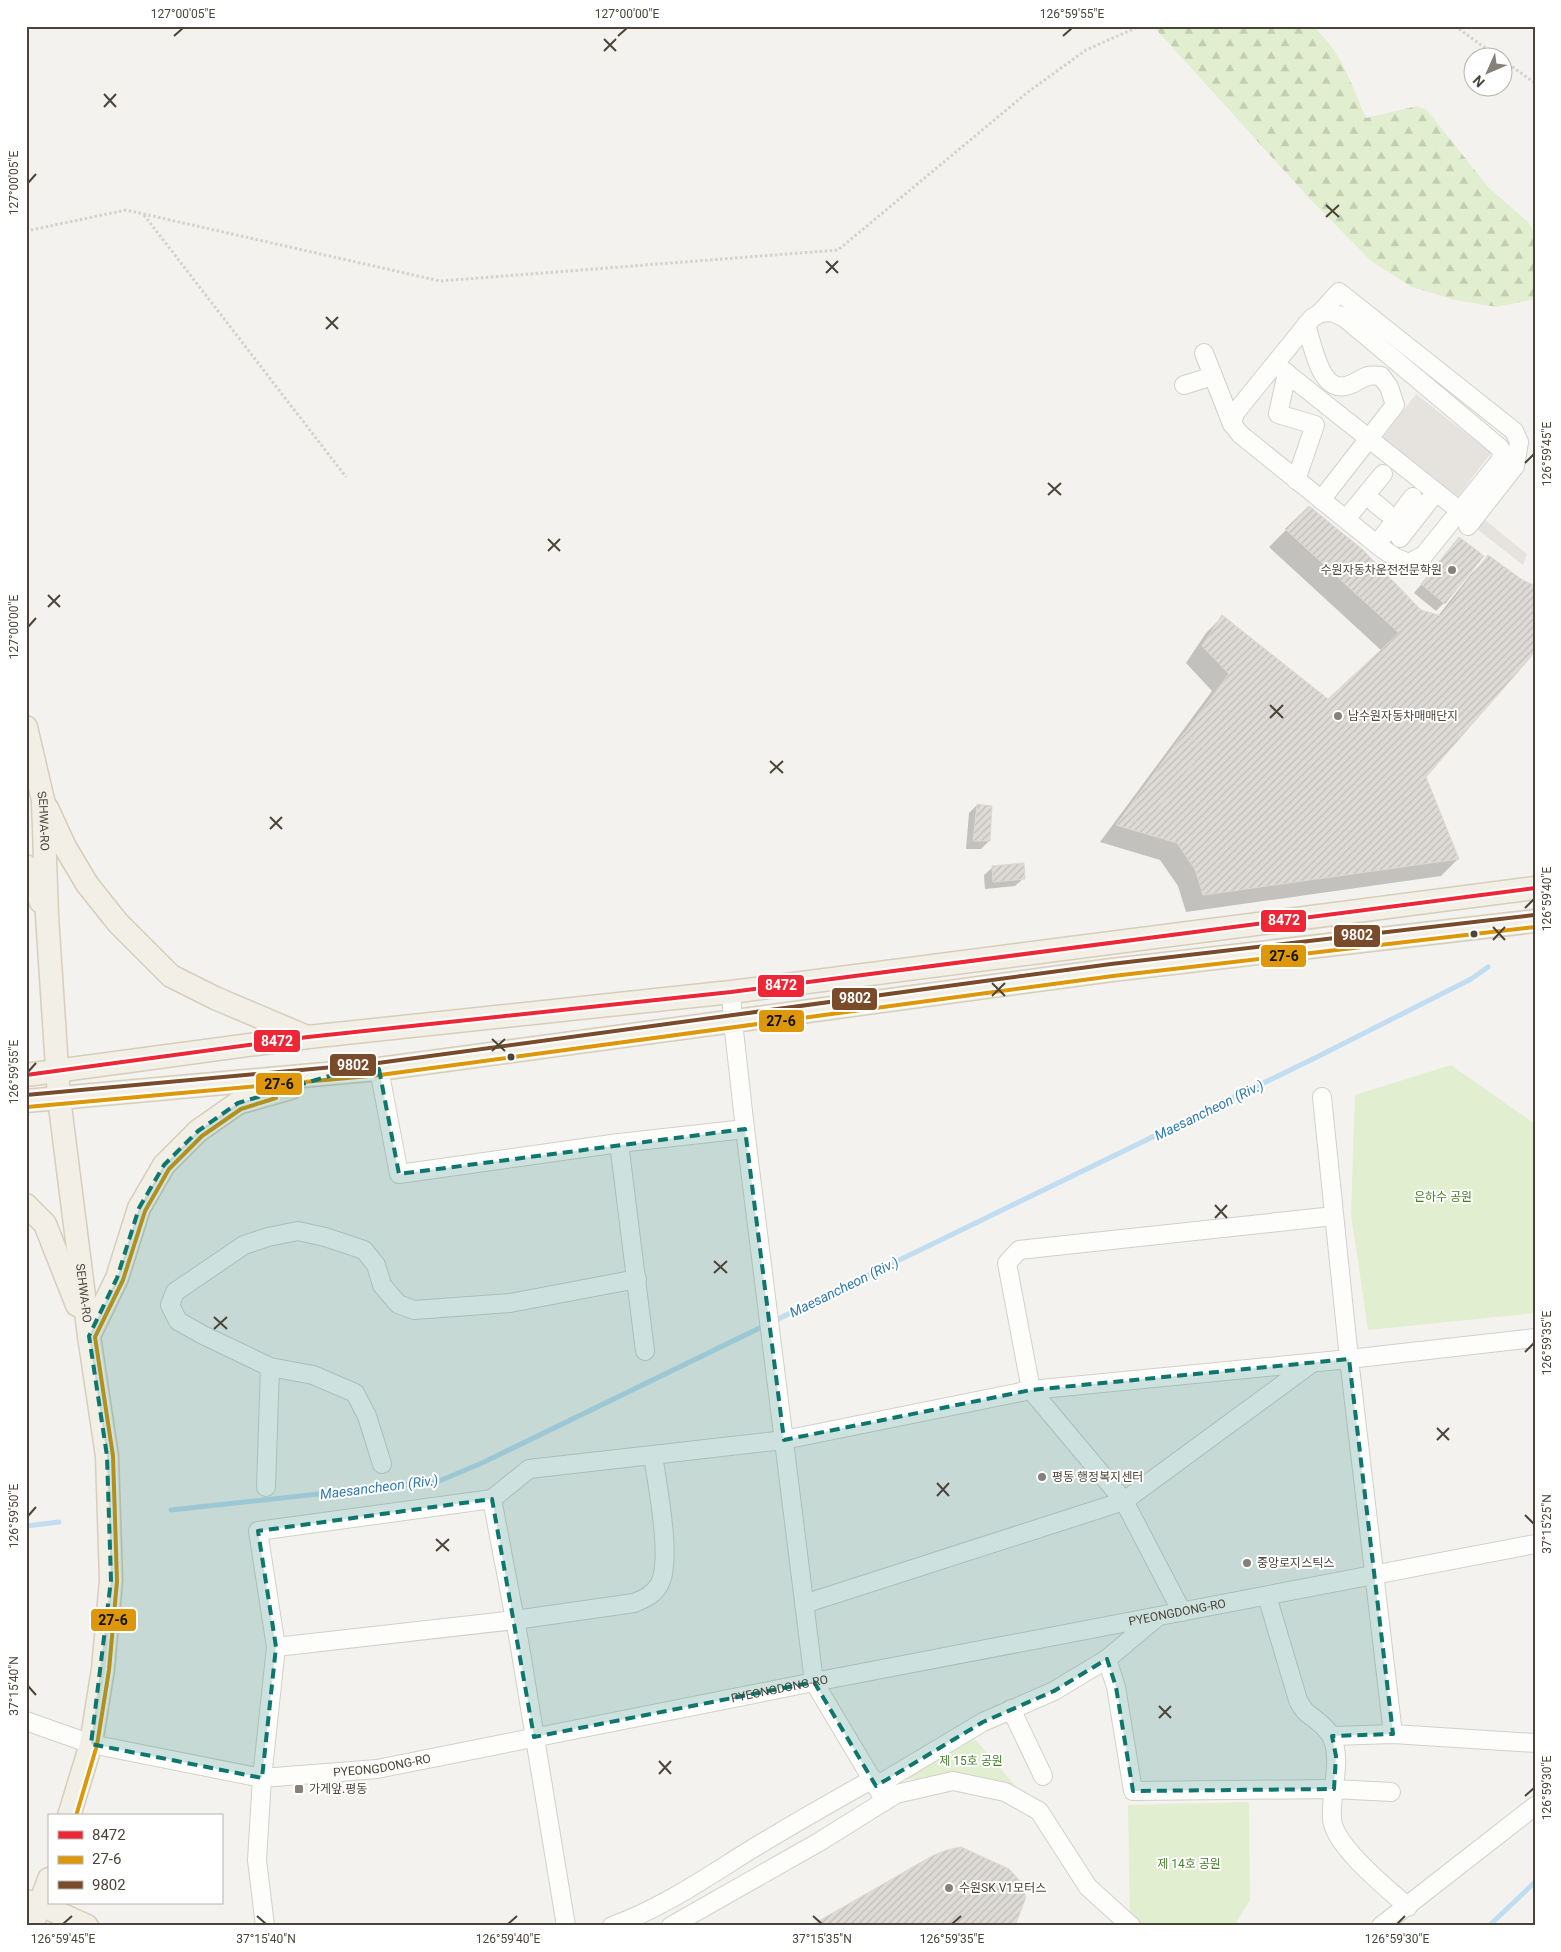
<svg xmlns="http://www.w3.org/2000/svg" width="1561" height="1952" viewBox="0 0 1561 1952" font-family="Roboto,'Noto Sans KR',sans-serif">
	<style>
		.forest { fill: url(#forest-firs) }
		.park { fill: #e1eecf }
		.parking { fill: #e6e3df }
		.shadow { fill: #0003 }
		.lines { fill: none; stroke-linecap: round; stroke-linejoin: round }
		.stream { stroke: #c0ddf1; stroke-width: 5 }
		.building { fill: url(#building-hatch); stroke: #dcd9d4 }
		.minor-casing { stroke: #d2d0cb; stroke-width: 20 }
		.major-casing { stroke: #d6cebb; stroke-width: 25 }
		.path { stroke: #d3d2cc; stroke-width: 3; stroke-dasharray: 2.5 2.5; stroke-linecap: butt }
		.minor { stroke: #fdfdfc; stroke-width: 18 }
		.major { stroke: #f2efe6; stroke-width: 22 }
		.bus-1-casing { stroke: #fff; stroke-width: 8 }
		.bus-2-casing { stroke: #fff; stroke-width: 8 }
		.bus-3-casing { stroke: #fff; stroke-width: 8 }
		.bus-1 { stroke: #ee2737; stroke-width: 4 }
		.bus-2 { stroke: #dd9709; stroke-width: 4 }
		.bus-3 { stroke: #7a4b2a; stroke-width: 4 }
		.marked { fill: #0f766e; fill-opacity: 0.2; stroke: #0f766e; stroke-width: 4; stroke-dasharray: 10 6; stroke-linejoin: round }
		.ticks { fill: none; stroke: #4b4439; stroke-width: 2 }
		.poi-dot { fill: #868178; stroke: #fff; stroke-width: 2 }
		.bus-dot { fill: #4b4439; stroke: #fff; stroke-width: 2 }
		.labels { text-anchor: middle; stroke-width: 4; stroke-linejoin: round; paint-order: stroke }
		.poi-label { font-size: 12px; fill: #4b4439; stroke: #fff; text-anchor: start }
		.street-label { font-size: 12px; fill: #4b4439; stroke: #fff }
		.park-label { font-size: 12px; fill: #4a7f2a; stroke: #fff }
		.water-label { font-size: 14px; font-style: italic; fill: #2e7ab2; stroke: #fff }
		.line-badge { stroke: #fff; stroke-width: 2 }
		.badge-label { font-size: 14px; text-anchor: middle; font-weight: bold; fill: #fff }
		.pale-badge-label { font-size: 14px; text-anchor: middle; font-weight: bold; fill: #111 }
		.neatline { fill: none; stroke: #4b4439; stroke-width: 2 }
		.ticks-label { font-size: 12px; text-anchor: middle; fill: #4b4439 }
	</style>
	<defs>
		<pattern id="forest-firs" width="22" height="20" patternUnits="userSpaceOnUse" patternTransform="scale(1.25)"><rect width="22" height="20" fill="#e1eecf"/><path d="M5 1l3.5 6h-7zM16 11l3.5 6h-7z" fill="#c3cdb2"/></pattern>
		<pattern id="building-hatch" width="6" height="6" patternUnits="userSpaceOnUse" patternTransform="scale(1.25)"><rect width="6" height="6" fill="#dedbd6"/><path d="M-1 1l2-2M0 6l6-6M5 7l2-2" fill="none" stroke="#c0bdb8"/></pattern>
	</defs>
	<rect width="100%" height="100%" fill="#f4f2ee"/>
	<path class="forest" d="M1153,26H1312C1340,48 1352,86 1366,118L1417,106L1427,110L1488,187L1528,222L1535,233V299L1497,307L1455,300L1412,287L1371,261L1310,199Z"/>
	<g class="park">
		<path d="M1451,1065L1535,1124V1313L1368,1330L1351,1214L1355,1095Z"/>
		<path d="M975,1739L1025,1797L955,1776L886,1781Z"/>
		<path d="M1249,1802L1250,1900L1234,1926H1143L1130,1917L1128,1805Z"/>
	</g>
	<g class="parking">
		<path d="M1416,394L1491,453L1456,499L1382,439Z"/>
		<path d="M1480,516L1527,554L1523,565L1477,529Z"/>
	</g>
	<g class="shadow">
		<path d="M1309,507L1420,611L1438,616L1471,574L1488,557L1424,777L1458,859L1441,876L1186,912L1178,886L1160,860L1100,842L1212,691L1186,663L1206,633L1223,616L1328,701L1382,651L1269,547Z"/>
		<path d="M1459,539L1444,603L1436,611L1414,593Z"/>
		<path d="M977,805L989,841L981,849H966L969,813Z"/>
		<path d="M993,867L1024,878L1015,886L985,889L984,875Z"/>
	</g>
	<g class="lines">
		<g class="stream">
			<path d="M171,1510L439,1481L482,1463L1317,1057L1471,979L1488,967"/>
			<path d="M26,1526L59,1522"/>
			<path d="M1489,1926L1535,1882"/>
		</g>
	</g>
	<g class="building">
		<path d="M1309,506L1362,549L1421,610L1441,616L1488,555L1521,579L1535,586V649L1530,658L1426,777L1459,859L1203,895L1195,869L1177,843L1116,825L1229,674L1202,646L1222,615L1328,699L1399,633L1285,529Z"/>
		<path d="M1459,537L1484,556L1445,604L1421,584Z"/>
		<path d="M1184,733L1205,748L1143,828L1126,812Z"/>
		<path d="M977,804L992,806L990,841H973Z"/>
		<path d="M1024,863L1025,879L993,882L992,866Z"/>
		<path d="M961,1847L1009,1869L1019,1880L1026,1897L1015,1926H810L932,1856L947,1850Z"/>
	</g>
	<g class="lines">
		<defs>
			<g id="minor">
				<path d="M1332,312L1345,318L1500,448L1502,454L1500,461L1424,555L1409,563L1396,558L1380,547L1240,434L1232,424L1235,413L1312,318L1320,313Z"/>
				<path d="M1320,313L1339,292L1514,431L1519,442L1515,466L1468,526"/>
				<path d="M1306,325C1313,344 1320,396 1349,385C1365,379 1362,374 1381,376L1389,387L1395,405L1321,500"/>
				<path d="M1204,353L1232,424"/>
				<path d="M1275,364L1460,511"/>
				<path d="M1287,373L1278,414L1315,425L1296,480"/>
				<path d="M1184,385L1213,376"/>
				<path d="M1375,503L1386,512"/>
				<path d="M1346,519L1383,474"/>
				<path d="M1400,538L1436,492"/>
				<path d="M1377,544L1413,497"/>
				<path d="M731,992L733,1022L745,1129L814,1682L876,1786"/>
				<path d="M379,1069L399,1174L619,1143L745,1129"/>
				<path d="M1322,1097L1349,1359L1393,1734"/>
				<path d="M619,1143L645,1351"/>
				<path d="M270,1367L203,1335L178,1321L170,1305L175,1292L244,1245L268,1237L298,1231L325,1237L364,1250L376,1265L382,1285L398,1304L414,1310L510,1303L637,1279"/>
				<path d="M266,1487L270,1367L313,1375L355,1393L367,1416L382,1464"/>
				<path d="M492,1499L529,1469L784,1440L1031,1390L1349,1359L1535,1338"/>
				<path d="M1267,1596L1298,1700C1300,1704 1303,1709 1306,1712C1314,1719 1326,1726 1331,1736C1343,1758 1330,1794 1332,1819C1334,1846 1387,1888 1408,1907"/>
				<path d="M804,1604L1124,1501L1312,1363"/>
				<path d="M1182,1612L1124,1501L1031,1390L1007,1263L1019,1250L1334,1216"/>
				<path d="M276,1647L515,1620L634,1603C644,1599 653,1595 659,1585C673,1562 657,1484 653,1455"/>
				<path d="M1107,1659L1116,1687L1133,1791L1334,1789L1391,1792"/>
				<path d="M1011,1709L1043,1776"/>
				<path id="s1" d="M26,1721L91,1744L262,1778L377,1769L814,1682L1535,1544"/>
				<path d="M1332,1736L1393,1734L1535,1743"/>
				<path d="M882,1796L876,1786L983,1722L1054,1691L1107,1659L1156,1618"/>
				<path d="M265,1926L257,1860L262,1778L276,1647L258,1531L492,1499L519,1641L566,1926"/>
				<path d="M612,1926C660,1909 704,1879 747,1852C788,1827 830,1803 873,1779"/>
				<path d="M671,1926L819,1842L896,1794L953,1781L1005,1792L1039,1811L1088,1887L1131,1926"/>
				<path d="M1381,1926L1535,1806"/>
			</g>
			<g id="major">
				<path id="s2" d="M26,727L43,800L47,916L59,1098L89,1336L107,1456L111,1580L103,1669L91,1744L69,1816"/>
				<path d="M47,808L65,847L87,884L118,923L171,976L215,998L307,1037"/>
				<path d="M26,866L41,902"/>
				<path d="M26,1075L308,1037L731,992L1535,888"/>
				<path d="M26,1101L379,1069L1112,970L1535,921"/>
				<path d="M26,1205L45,1224L77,1305"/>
				<path d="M89,1336L117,1278L139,1208L164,1165L198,1131L238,1103L291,1088"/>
				<path d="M26,1901L41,1905L87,1926"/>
				<path d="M32,1926L49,1879"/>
			</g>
		</defs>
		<use href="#minor" class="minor-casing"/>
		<use href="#major" class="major-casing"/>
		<g class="path">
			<path d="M1455,26L1499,58"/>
			<path d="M1504,61L1535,83"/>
			<path d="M144,215L346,477"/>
			<path d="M26,231L126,210L440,281L838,250L1028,92L1086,50L1140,26"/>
		</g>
		<use href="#minor" class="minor"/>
		<use href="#major" class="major"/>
		<defs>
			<path id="bus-1" d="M26,1075L308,1037L731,992L1535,888"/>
			<g id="bus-2">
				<path d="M27,1107L380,1075L1113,976L1535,927"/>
				<path d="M76,1816L97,1745L109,1670L117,1581L113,1456L95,1337L123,1280L145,1211L169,1169L202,1136L241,1109L276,1098"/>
			</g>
			<path id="bus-3" d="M26,1095L378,1063L1111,964L1534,915"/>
		</defs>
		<use href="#bus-1" class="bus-1-casing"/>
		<use href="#bus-2" class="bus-2-casing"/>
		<use href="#bus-3" class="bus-3-casing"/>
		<use href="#bus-1" class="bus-1"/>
		<use href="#bus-2" class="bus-2"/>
		<use href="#bus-3" class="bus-3"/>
	</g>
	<path class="marked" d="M379,1069L399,1174L745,1129L784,1440L1031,1390L1349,1359L1393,1734L1332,1736L1336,1756L1334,1789L1133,1791L1116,1687L1107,1659L1054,1691L983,1722L876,1786L814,1682L534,1737L492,1499L258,1531L276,1647L262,1778L91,1744L111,1580L107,1456L89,1336L117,1278L139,1208L164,1165L198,1131L238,1103L346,1071Z"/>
	<path class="ticks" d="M174,36L183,28M618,36L627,28M1063,36L1072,28M604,39L616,51M604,51L616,39M104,94L116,107M104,107L116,94M28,183L36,174M1326,205L1339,217M1326,217L1339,205M826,261L838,273M826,273L838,261M326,317L338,329M326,329L338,317M1525,463L1534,454M1048,483L1061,495M1048,495L1061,483M548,539L560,551M548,551L560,539M48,595L60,607M48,607L60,595M28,627L36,618M1270,705L1283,718M1270,718L1283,705M770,761L783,773M770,773L783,761M270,817L282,829M270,829L282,817M1525,908L1534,899M1493,927L1505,940M1493,940L1505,927M992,983L1005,996M992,996L1005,983M492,1039L505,1051M492,1051L505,1039M28,1072L36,1063M1215,1205L1227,1218M1215,1218L1227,1205M714,1261L727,1273M714,1273L727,1261M214,1317L227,1329M214,1329L227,1317M1525,1352L1534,1343M1437,1428L1449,1440M1437,1440L1449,1428M937,1483L949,1496M937,1496L949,1483M1525,1515L1534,1524M28,1516L36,1507M436,1539L449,1551M436,1551L449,1539M28,1686L36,1695M1159,1706L1171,1718M1159,1718L1171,1706M659,1761L671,1774M659,1774L671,1761M1525,1796L1534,1788M257,1916L266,1924M813,1916L822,1924M63,1924L72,1916M508,1924L517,1916M952,1924L961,1916M1397,1924L1405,1916"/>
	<g class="poi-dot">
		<circle cx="1452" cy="570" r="5"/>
		<circle cx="1338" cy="716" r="5"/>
		<circle cx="1042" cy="1477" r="5"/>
		<circle cx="1247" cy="1563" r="5"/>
		<rect x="294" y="1784" width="10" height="10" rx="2.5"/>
		<circle cx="949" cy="1888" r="5"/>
	</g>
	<g class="bus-dot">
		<circle cx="1474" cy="934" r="4.5"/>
		<circle cx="511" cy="1057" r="4.5"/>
	</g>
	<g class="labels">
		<g class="poi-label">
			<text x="1442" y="574" text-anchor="end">수원자동차운전전문학원</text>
			<text x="1348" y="720">남수원자동차매매단지</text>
			<text x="1052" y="1481">평동 행정복지센터</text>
			<text x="1257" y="1567">중앙로지스틱스</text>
			<text x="309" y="1793">가게앞.평동</text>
			<text x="959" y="1892">수원SK V1모터스</text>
		</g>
		<g class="street-label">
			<text dy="4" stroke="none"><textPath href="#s2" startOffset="96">SEHWA-RO</textPath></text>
			<text dy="4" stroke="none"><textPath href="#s2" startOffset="570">SEHWA-RO</textPath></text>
			<text dy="4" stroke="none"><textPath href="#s1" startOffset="1174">PYEONGDONG-RO</textPath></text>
			<text dy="4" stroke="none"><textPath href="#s1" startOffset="769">PYEONGDONG-RO</textPath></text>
			<text dy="4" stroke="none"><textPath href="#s1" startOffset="364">PYEONGDONG-RO</textPath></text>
		</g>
		<g class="park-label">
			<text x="1443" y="1201">은하수 공원</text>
			<text x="971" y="1765">제 15호 공원</text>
			<text x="1189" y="1868">제 14호 공원</text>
		</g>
		<g class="water-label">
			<text transform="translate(1209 1110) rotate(-26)" y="5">Maesancheon (Riv.)</text>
			<text transform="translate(844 1287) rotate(-26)" y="5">Maesancheon (Riv.)</text>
			<text transform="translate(379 1487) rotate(-7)" y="5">Maesancheon (Riv.)</text>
		</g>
	</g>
	<g class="line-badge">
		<rect x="1260" y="909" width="47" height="24" rx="5" fill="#ee2737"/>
		<rect x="1333" y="924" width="48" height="24" rx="5" fill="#7a4b2a"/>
		<rect x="1260" y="944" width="47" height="24" rx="5" fill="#dd9709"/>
		<rect x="757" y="974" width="48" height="24" rx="5" fill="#ee2737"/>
		<rect x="831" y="987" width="47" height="24" rx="5" fill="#7a4b2a"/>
		<rect x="758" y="1009" width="47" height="24" rx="5" fill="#dd9709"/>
		<rect x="253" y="1029" width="48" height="24" rx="5" fill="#ee2737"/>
		<rect x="329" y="1053" width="48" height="24" rx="5" fill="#7a4b2a"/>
		<rect x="255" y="1072" width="48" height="24" rx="5" fill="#dd9709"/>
		<rect x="90" y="1608" width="47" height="24" rx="5" fill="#dd9709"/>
	</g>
	<g class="badge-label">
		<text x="1284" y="925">8472</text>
		<text x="1357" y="940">9802</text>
		<text x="781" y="990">8472</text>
		<text x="855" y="1003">9802</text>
		<text x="277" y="1046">8472</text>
		<text x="353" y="1070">9802</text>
	</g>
	<g class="pale-badge-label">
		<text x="1284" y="961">27-6</text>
		<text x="781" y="1026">27-6</text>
		<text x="279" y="1089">27-6</text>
		<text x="113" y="1625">27-6</text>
	</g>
	<rect width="1561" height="1952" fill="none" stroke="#ffffff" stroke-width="55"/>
	<rect x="48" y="1814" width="175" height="90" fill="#ffffff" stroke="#b7b4b0"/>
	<rect x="58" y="1831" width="25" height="8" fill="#ee2737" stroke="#b7b4b0"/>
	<text x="92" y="1840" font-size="15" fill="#4b4439">8472</text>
	<rect x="58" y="1856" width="25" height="8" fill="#dd9709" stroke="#b7b4b0"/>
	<text x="92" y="1864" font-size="15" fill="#4b4439">27-6</text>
	<rect x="58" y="1881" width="25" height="8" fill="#7a4b2a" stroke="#b7b4b0"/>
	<text x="92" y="1890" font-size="15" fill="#4b4439">9802</text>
	<g transform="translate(1488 72) rotate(225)"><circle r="24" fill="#ffffff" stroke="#b7b4b0"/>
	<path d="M0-4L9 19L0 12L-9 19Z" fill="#868178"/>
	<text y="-8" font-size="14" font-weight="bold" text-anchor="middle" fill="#4b4439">N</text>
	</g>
	<rect x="28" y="28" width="1506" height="1896" class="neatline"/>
	<g class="ticks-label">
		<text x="183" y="18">127°00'05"E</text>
		<text x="627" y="18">127°00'00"E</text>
		<text x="1072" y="18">126°59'55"E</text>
		<text transform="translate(14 183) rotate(-90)" y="4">127°00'05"E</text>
		<text transform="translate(1547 454) rotate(-90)" y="4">126°59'45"E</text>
		<text transform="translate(14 627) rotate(-90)" y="4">127°00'00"E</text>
		<text transform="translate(1547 899) rotate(-90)" y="4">126°59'40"E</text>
		<text transform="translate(14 1072) rotate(-90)" y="4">126°59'55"E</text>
		<text transform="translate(1547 1343) rotate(-90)" y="4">126°59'35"E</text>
		<text transform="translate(14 1516) rotate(-90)" y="4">126°59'50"E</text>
		<text transform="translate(1547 1524) rotate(-90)" y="4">37°15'25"N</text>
		<text transform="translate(14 1686) rotate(-90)" y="4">37°15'40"N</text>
		<text transform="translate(1547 1788) rotate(-90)" y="4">126°59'30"E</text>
		<text x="63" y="1943">126°59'45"E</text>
		<text x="266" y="1943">37°15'40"N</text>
		<text x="508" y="1943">126°59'40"E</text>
		<text x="822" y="1943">37°15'35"N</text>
		<text x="952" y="1943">126°59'35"E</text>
		<text x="1397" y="1943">126°59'30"E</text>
	</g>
</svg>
